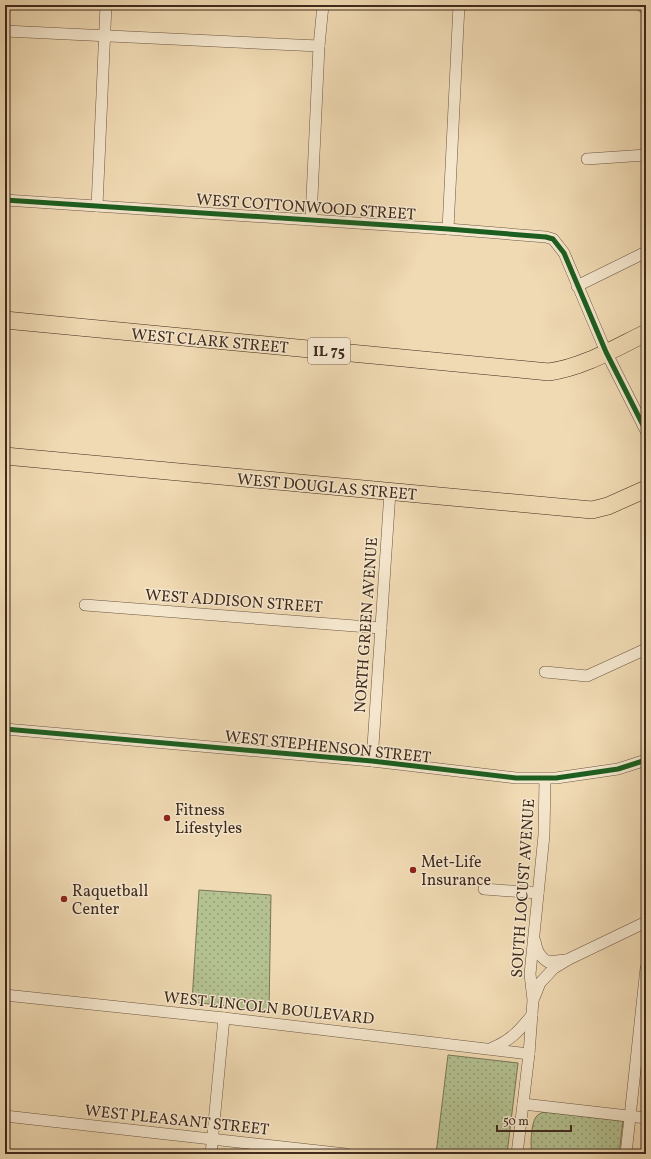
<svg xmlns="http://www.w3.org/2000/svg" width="651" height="1159" viewBox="0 0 651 1159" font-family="Vollkorn,serif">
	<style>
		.park { fill: url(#park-dots); stroke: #7a7657 }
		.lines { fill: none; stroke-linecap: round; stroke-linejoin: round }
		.street-casing { stroke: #6b5642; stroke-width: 12 }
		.secondary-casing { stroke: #3f2a1d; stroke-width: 16 }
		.primary-casing { stroke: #3f2a1d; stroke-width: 18 }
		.street { stroke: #f5e7ce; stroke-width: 11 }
		.secondary { stroke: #f5e7ce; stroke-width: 15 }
		.primary { stroke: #f0dab3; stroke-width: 17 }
		.cycleway-casing { stroke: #f5e7ce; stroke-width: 8 }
		.cycleway { stroke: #1b5e20; stroke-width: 5 }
		.poi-dot { fill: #8f2418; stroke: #f5e7ce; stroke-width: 1.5 }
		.labels { text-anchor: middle; stroke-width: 3; stroke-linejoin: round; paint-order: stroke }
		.shield { fill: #f5e7ce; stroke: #766352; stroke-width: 1 }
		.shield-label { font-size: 15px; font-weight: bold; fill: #3f2a1d }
		.street-label { font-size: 16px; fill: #3f2a1d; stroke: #f5e7ce }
		.poi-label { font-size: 16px; fill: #3f2a1d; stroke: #f5e7ce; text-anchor: start }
	</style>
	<defs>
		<pattern id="park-dots" width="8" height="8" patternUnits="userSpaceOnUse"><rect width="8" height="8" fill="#b4c191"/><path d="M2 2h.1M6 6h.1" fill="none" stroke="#949d76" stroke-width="1.8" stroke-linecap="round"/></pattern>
	</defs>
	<rect width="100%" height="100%" fill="#f0dab3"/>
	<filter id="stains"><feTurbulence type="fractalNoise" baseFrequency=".005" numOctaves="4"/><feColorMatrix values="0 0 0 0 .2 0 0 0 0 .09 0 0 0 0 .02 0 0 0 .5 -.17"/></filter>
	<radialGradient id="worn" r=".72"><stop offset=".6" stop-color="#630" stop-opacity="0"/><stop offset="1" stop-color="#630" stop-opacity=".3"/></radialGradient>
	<g class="park">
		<path d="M199,890L271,895L269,1011L192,1002Z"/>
		<path d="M448,1055L518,1063L507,1154H436Z"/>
		<path d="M544,1112L623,1121L619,1154H532C530,1146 531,1124 536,1117C538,1114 541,1113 544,1112Z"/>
	</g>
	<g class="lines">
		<defs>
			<g id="street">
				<path d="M5,31L319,46"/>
				<path d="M587,159L646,155"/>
				<path d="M5,200L448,229L546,237L553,239L564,253L606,352L646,431"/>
				<path d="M97,206L106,5"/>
				<path d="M311,219L319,46L323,5"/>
				<path d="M448,229L459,5"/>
				<path d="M577,286L646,252"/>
				<path d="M85,605L381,628"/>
				<path d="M545,672L587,676L646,649"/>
				<path d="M5,729L372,761L516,778H556L618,769L646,760"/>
				<path d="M372,761L390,492"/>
				<path d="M484,889L538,893"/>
				<path d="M535,941C537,951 539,956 548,962L565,960"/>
				<path d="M5,995L224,1018L529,1054"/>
				<path d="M534,998L540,983L554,968L569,959L646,922"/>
				<path d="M492,1048C511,1040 519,1031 532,1015"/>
				<path d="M523,1104L646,1118"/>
				<path d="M5,1116L346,1154"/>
				<path d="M211,1154L224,1018"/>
				<path d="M517,1154L529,1054L533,1000L530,974L544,835L545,779"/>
				<path d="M626,1154L646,968"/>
			</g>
			<path id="secondary" d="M644,5L646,6"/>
			<g id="primary">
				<path d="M5,320L549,372C584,367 615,348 646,333"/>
				<path d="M5,456L592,510L608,506L646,489"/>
			</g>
		</defs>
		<use href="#street" class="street-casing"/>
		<use href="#secondary" class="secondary-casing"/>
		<use href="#primary" class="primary-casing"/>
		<use href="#street" class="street"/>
		<use href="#secondary" class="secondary"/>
		<use href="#primary" class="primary"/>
		<defs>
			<g id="cycleway">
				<path d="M5,200L448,229L546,237L553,239L564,253L606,352L646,431"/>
				<path d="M5,729L372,761L516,778H556L618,769L646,760"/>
			</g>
		</defs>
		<use href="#cycleway" class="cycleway-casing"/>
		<use href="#cycleway" class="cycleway"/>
	</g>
	<g class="poi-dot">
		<circle cx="167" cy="818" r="4"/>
		<circle cx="413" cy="870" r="4"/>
		<circle cx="64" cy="899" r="4"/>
	</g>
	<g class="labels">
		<rect class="shield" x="308" y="338" width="42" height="26" rx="3"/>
		<g class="shield-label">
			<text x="329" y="356">IL 75</text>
		</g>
		<g class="street-label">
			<text transform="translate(306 206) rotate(4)" y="6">WEST COTTONWOOD STREET</text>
			<text transform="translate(210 340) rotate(5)" y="6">WEST CLARK STREET</text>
			<text transform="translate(327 486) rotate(5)" y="6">WEST DOUGLAS STREET</text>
			<text transform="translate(234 600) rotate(4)" y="6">WEST ADDISON STREET</text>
			<text transform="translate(365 625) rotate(-86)" y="6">NORTH GREEN AVENUE</text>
			<text transform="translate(328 746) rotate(6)" y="6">WEST STEPHENSON STREET</text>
			<text transform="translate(522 888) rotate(-86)" y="6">SOUTH LOCUST AVENUE</text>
			<text transform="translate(269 1007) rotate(6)" y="6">WEST LINCOLN BOULEVARD</text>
			<text transform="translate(177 1119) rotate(6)" y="6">WEST PLEASANT STREET</text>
		</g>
		<g class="poi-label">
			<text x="175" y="815">Fitness<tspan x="175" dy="18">Lifestyles</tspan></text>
			<text x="421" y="867">Met-Life<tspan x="421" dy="18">Insurance</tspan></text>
			<text x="72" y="896">Raquetball<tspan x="72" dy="18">Center</tspan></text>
		</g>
	</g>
	<rect width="651" height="1159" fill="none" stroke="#f0dab3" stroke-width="20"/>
	<rect x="6" y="6" width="639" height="1147" fill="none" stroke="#3f2a1d" stroke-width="2"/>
	<rect x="10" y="10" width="631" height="1139" fill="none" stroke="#3f2a1d"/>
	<path d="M497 1125v6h74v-6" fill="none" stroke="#3f2a1d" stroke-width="2"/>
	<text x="503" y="1125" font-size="12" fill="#3f2a1d" stroke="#f5e7ce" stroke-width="3" paint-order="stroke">50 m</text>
	<rect width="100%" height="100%" filter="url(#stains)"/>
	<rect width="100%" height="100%" fill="url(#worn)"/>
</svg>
